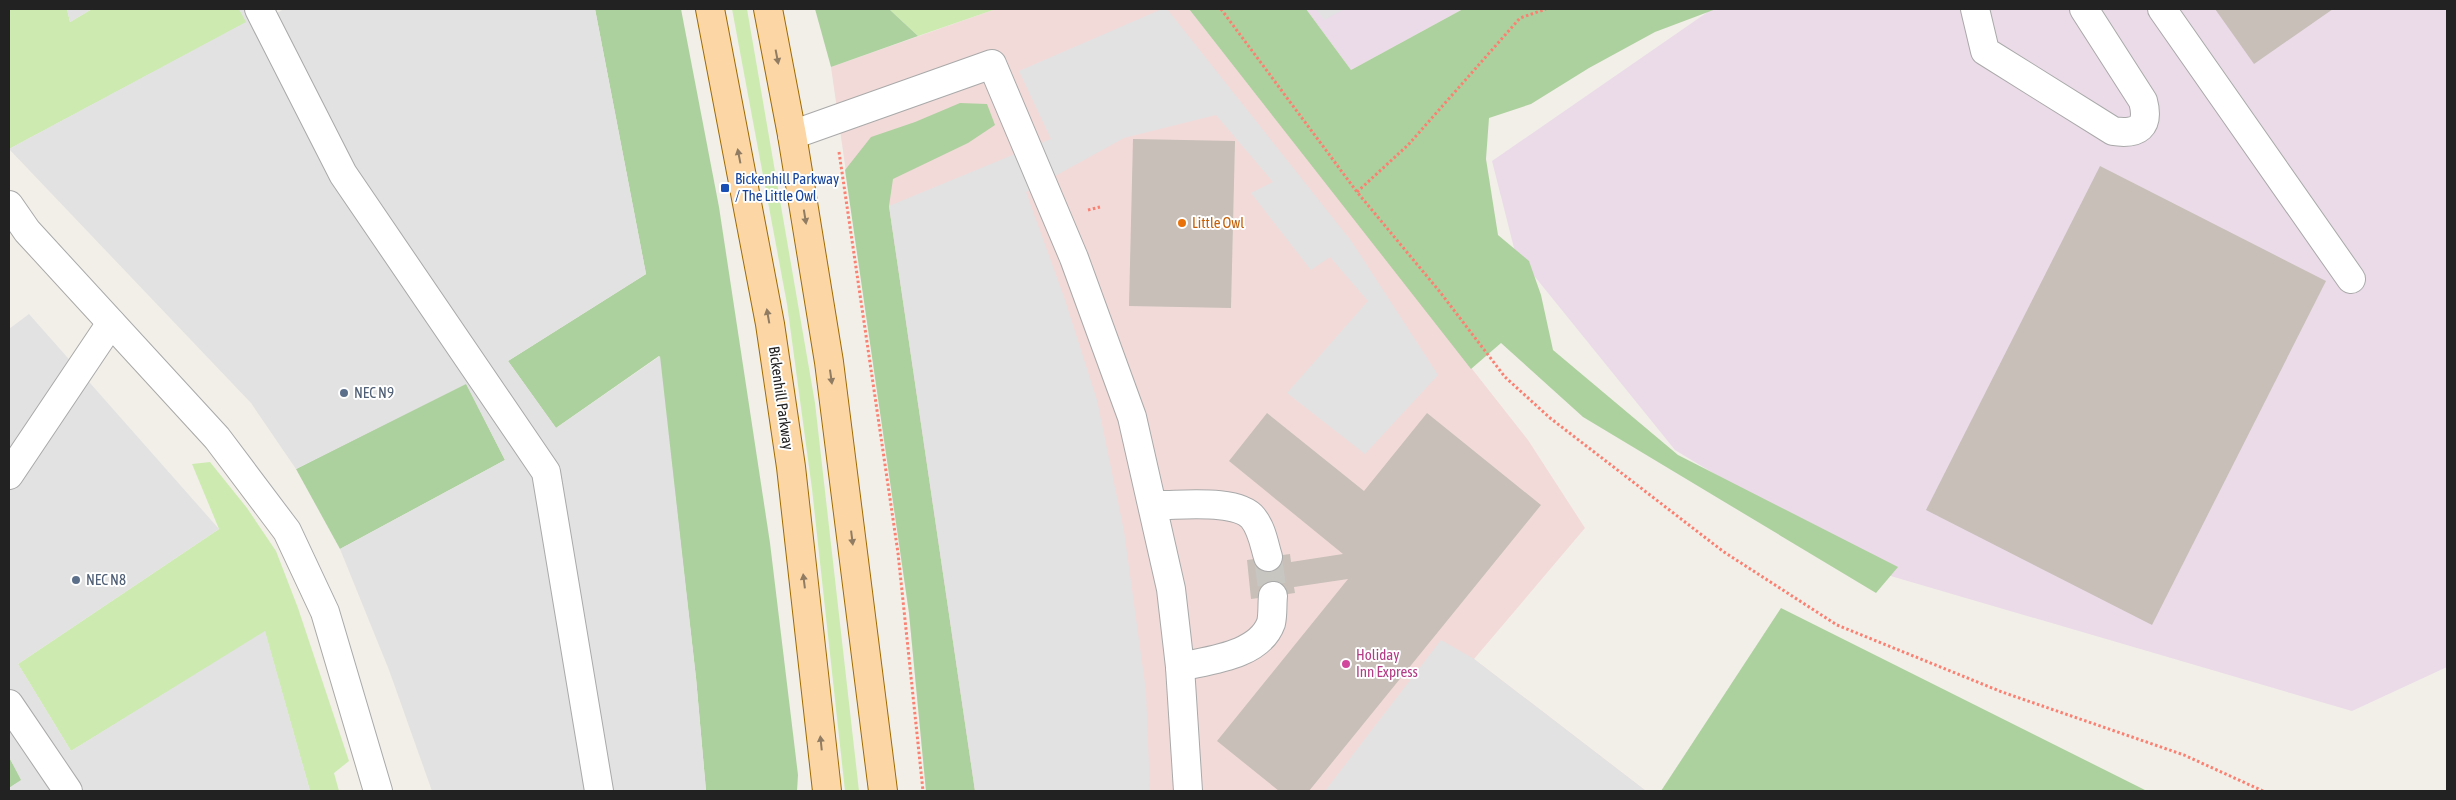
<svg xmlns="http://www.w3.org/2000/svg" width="2456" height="800" viewBox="0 0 2456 800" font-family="'Asap Condensed',sans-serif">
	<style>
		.commercial { fill: #f2dad9 }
		.industrial { fill: #ebdbe8 }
		.grass { fill: #cdebb0 }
		.forest { fill: #add19e }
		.parking { fill: #e2e2e2 }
		.building { fill: #c7bfb8 }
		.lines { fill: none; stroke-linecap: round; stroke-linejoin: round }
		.minor-tunnel { stroke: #c8c6c1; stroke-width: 28; stroke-dasharray: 28 14; stroke-linecap: butt }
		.minor-casing { stroke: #a9a9a9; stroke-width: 30 }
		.major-casing { stroke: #a06b00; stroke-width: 30 }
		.path { stroke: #fa8072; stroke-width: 3; stroke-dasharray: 2.5 2.5; stroke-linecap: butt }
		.minor { stroke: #fff; stroke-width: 28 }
		.major { stroke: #fcd6a4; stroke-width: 28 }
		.oneway { fill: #8f7c63 }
		.transit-dot { fill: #1a4fb4; stroke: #fff; stroke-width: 2 }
		.food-dot { fill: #e8710a; stroke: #fff; stroke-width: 2 }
		.service-dot { fill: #5c6f8a; stroke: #fff; stroke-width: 2 }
		.hotel-dot { fill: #d1479c; stroke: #fff; stroke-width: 2 }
		.labels { text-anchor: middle; stroke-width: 4; stroke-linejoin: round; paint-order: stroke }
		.transit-label { font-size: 15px; fill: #164399; stroke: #fff; text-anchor: start }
		.food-label { font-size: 15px; fill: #c56008; stroke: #fff; text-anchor: start }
		.service-label { font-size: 15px; fill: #4e5e75; stroke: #fff; text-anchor: start }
		.street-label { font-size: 15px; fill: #222; stroke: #fff }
		.hotel-label { font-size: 15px; fill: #b23c85; stroke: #fff; text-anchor: start }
	</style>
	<rect width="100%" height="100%" fill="#f2efe9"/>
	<path class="commercial" d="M996,9H1189L1528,440L1585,528L1474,659L1646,791H926L909,613L831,67Z"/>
	<g class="industrial">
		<path d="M1306,9H1463L1351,70Z"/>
		<path d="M1712,9H2447V667L2352,711L1877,572L1675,450L1515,252L1492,161Z"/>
	</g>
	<g class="grass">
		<path d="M9,9H67L70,22L92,9H239L247,22L9,149Z"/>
		<path d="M732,9H747L815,403L859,791H845L812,489L787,304Z"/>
		<path d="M889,9H996L918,36Z"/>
		<path d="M210,462L247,508L276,551L298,608L349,761L334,773L339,791H310L265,632L71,751L18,664L219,529L192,464Z"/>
	</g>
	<g class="forest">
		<path d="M595,9H681L719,207L770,543L798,775L797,791H706L696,678L659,356L556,428L508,361L646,274Z"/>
		<path d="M815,9H889L918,36L831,67Z"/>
		<path d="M1189,9H1306L1351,70L1463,9H1716L1655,32L1589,68L1531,104L1489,118L1486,159L1498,235L1529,261L1541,295L1553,350L1678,455L1898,567L1876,593L1583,417L1501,343L1471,369Z"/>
		<path d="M960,103L987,104L995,125L968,143L893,179L889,206L975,791H926L909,613L845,170L871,137L915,122Z"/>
		<path d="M466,383L505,460L340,549L296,469Z"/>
		<path d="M1781,608L2147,791H1661Z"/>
		<path d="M9,757L22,780L9,788Z"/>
	</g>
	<g class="parking">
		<path d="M67,9H92L70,22Z"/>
		<path d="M239,9H275L277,13L284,9H595L646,274L508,361L556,428L660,356L696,678L706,791H432L389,670L340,549L505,460L466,384L296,469L251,403L9,149L246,22Z"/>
		<path d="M1162,9H1167L1352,242L1438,375L1365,454L1287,393L1368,301L1330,257L1311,270L1251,193L1273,182L1216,115L1124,138L1026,192L1064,297L1097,400L1124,531L1146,691L1150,791H975L889,206L1051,139L1019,71Z"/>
		<path d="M1316,9H1345L1324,20Z"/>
		<path d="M29,314L219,529L18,664L71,751L265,631L310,791H9V788L21,780L9,757V329Z"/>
		<path d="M1441,640L1474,659L1646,791H1325Z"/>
	</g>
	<g class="building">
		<path d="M2215,9H2333L2254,64Z"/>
		<path d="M1133,139L1235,141L1231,308L1129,306Z"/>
		<path d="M2100,166L2326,281L2152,625L1926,510Z"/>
		<path d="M1267,413L1364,491L1427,413L1541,505L1309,791H1279L1217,741L1348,579L1294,587L1295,593L1251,599L1247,560L1290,554L1291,562L1343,554L1229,461Z"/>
	</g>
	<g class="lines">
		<path class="minor-tunnel" d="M1268,557L1273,596"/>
		<defs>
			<g id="minor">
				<path d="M259,9L343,174L546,472L599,791"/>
				<path d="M1975,9L1985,51L2113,131C2138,135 2150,127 2143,101L2084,9"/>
				<path d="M2162,9L2351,279"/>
				<path d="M792,135L992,64L1074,258L1132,417L1171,589L1180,667L1188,791"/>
				<path d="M9,205L27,231L217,438L287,531L325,612L378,791"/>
				<path d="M9,475L111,323"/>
				<path d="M1153,505C1178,506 1237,498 1253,518C1262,529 1264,544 1268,557"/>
				<path d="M1180,667C1209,660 1259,656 1271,623C1273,615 1272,605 1273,596"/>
				<path d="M9,704L68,791"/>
			</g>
			<g id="major">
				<path d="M710,9L770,324L791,467L827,791"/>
				<path d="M768,9L792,135L829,362L883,791"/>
			</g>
		</defs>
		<use href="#minor" class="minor-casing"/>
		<use href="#major" class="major-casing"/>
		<g class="path">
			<path d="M1221,9L1357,192L1440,292L1505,377L1550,418L1724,552L1837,625L2002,692L2184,755L2263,791"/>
			<path d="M839,152L898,553L923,791"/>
			<path d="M1357,192L1408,145L1520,18L1546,9"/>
			<path d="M1088,210L1100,207"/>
		</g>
		<use href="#minor" class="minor"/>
		<use href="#major" class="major"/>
	</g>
	<defs><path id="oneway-solid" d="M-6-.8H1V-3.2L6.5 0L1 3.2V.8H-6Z" transform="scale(1.25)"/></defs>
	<g class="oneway">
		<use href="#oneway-solid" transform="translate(777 57) rotate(79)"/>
		<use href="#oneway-solid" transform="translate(739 156) rotate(-101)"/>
		<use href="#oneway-solid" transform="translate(805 217) rotate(81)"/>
		<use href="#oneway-solid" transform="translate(768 316) rotate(-100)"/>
		<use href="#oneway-solid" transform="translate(831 377) rotate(82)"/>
		<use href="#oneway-solid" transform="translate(852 538) rotate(83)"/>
		<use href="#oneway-solid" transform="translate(804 581) rotate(-97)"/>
		<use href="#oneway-solid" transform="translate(821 743) rotate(-96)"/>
	</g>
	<rect class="transit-dot" x="720" y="183" width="10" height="10" rx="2.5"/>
	<circle class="food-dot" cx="1182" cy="223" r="5"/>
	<g class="service-dot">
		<circle cx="344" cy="393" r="5"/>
		<circle cx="76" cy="580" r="5"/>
	</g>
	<circle class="hotel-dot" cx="1346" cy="664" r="5"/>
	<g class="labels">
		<g class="transit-label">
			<text x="735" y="184">Bickenhill Parkway<tspan x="735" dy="17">/ The Little Owl</tspan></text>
		</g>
		<g class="food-label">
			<text x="1192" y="228">Little Owl</text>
		</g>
		<g class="service-label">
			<text x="354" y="398">NEC N9</text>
			<text x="86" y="585">NEC N8</text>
		</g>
		<g class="street-label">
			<text transform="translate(781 398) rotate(82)" y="5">Bickenhill Parkway</text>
		</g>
		<g class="hotel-label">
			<text x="1356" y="660">Holiday<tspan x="1356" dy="17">Inn Express</tspan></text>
		</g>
	</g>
	<rect width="2456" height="800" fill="none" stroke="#222222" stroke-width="20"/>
</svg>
